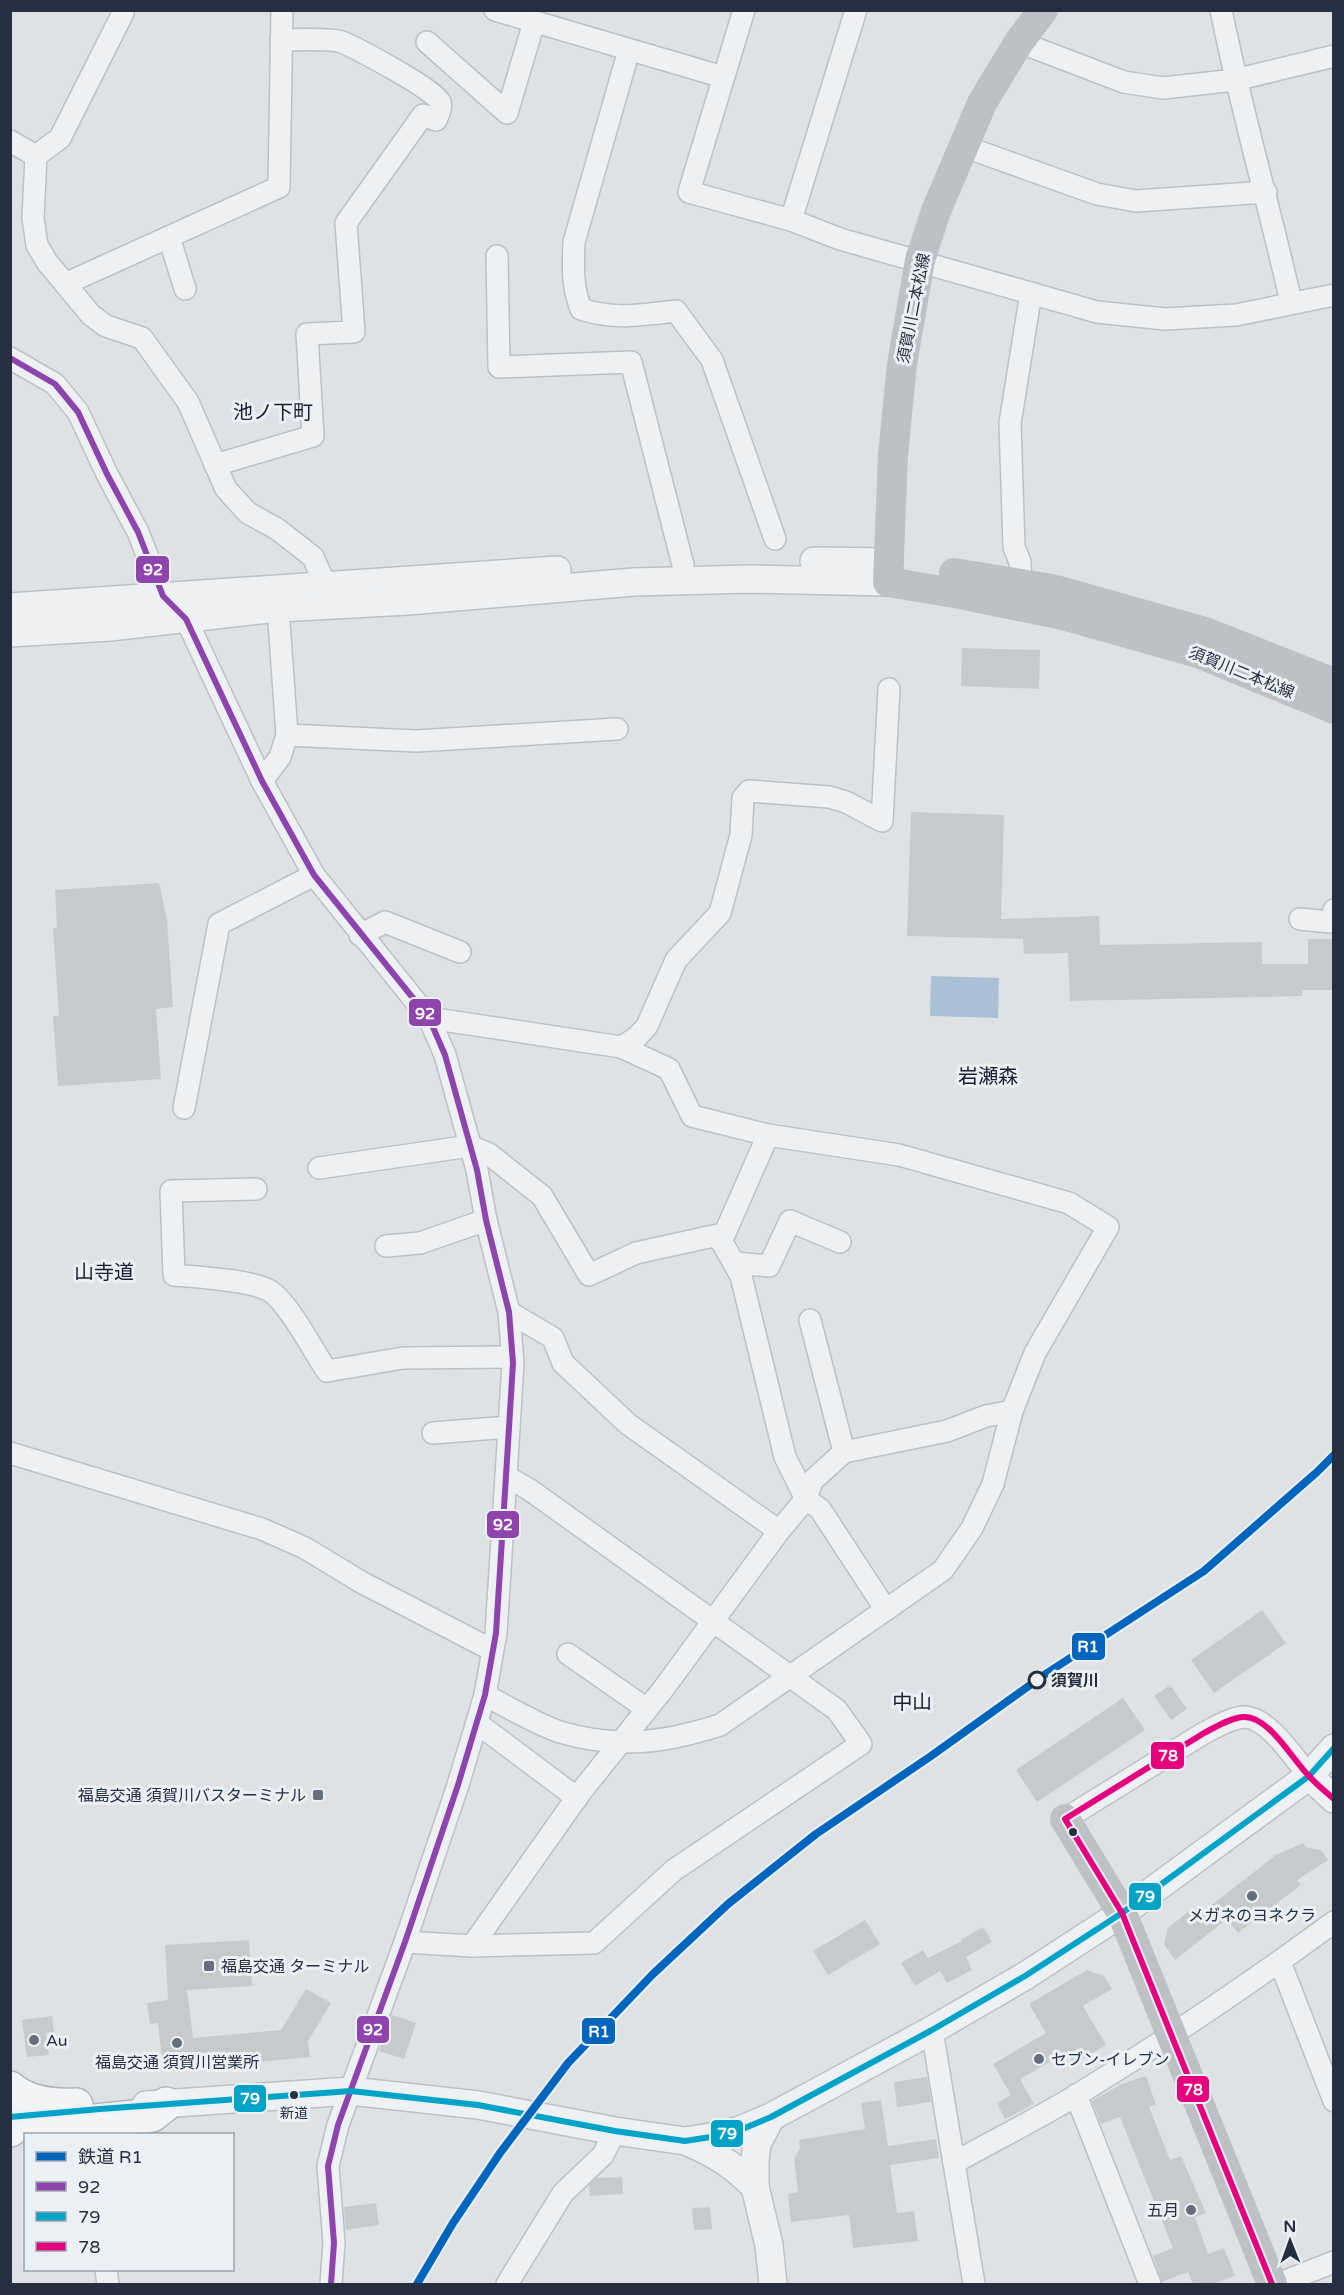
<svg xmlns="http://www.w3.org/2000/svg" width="1344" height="2295" viewBox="0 0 1344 2295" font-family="'Varela Round','Noto Sans JP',sans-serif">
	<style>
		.water { fill: #aac0d4 }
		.building { fill: #c7cacd }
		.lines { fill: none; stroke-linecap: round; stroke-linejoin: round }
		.minor-casing { stroke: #bdc0c3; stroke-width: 24 }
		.tertiary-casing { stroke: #bdc0c3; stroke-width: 30 }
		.trunk-casing { stroke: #b1b5ba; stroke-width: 36 }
		.minor { stroke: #eef0f2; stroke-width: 21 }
		.tertiary { stroke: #eef0f2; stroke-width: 27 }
		.secondary { stroke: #bdc0c5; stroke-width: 30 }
		.trunk { stroke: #f3f4f5; stroke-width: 33 }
		.bus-1-casing { stroke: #ebf0f5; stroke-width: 10 }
		.bus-2-casing { stroke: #ebf0f5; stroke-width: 10 }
		.bus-3-casing { stroke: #ebf0f5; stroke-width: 10 }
		.bus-1 { stroke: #8e44ad; stroke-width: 6 }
		.bus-2 { stroke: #02a3c7; stroke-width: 6 }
		.bus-3 { stroke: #e5007d; stroke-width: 6 }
		.rail-1-casing { stroke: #ebf0f5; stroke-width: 12 }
		.rail-1 { stroke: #0065bd; stroke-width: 8 }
		.stop-dot { fill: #ebf0f5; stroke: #242f3f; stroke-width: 3 }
		.poi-dot { fill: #656e79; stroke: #ebf0f5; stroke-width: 2 }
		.bus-dot { fill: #242f3f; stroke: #ebf0f5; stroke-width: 2 }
		.labels { text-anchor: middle; stroke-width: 6; stroke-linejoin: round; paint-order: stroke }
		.bus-label { font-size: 14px; fill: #242f3f; stroke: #ebf0f5 }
		.street-label { font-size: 16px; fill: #242f3f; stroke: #ebf0f5 }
		.stop-label { font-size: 16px; font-weight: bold; fill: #242f3f; stroke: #ebf0f5; text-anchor: start }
		.poi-label { font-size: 16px; fill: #242f3f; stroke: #ebf0f5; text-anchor: start }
		.quarter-label { font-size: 20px; fill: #172030; stroke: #ebf0f5 }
		.line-badge { stroke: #ebf0f5; stroke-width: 2 }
		.badge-label { font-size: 16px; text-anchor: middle; font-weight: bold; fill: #fff }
	</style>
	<rect width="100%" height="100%" fill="#dfe2e5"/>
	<path class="water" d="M931,976L999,978L998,1018L930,1016Z"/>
	<g class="building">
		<path d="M962,648L1040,650L1039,689L961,686Z"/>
		<path d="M911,812L1004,815L1001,919L1099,916L1100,945L1262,942V964H1308V939H1334V990H1302V996L1070,1001L1068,953L1024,954L1023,939L907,936Z"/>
		<path d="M159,883L167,920L173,1007L156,1009L161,1079L58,1086L53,1016H59L53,928H57L55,890Z"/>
		<path d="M1262,1610L1286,1643L1214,1693L1191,1660Z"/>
		<path d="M1170,1685L1187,1709L1171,1720L1154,1696Z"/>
		<path d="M1123,1698L1145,1730L1037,1802L1016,1770Z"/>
		<path d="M1303,1843L1306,1847L1321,1850L1328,1860L1297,1880L1301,1885L1238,1933L1227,1919L1175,1960L1164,1944L1168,1928L1189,1911L1195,1918L1276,1855Z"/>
		<path d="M865,1920L880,1944L828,1975L813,1951Z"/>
		<path d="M983,1927L992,1942L966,1957L972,1970L947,1983L940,1971L915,1986L901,1963L923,1950L928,1958L962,1941L961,1940Z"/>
		<path d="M249,1940L252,1986L187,1990L193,2038L281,2030L306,1989L331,2003L308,2041L310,2057L218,2066L217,2060L163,2066L158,2023L150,2024L147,2003L168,2000L165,1945Z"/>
		<path d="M1087,1970L1104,1976L1112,1989L1083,2006L1106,2045L1074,2064L1067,2052L1020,2079L1034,2104L1005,2119L997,2103L1011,2095L993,2064L1046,2033L1029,2004Z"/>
		<path d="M392,2015L416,2023L404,2059L379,2051Z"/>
		<path d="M52,2016L54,2032L46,2033L49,2055L27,2057L22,2020Z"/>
		<path d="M1146,2076L1156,2105L1149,2107L1170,2160L1181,2156L1206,2213L1195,2217L1208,2254L1224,2248L1235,2276L1213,2284H1193L1188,2272L1162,2282L1153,2256L1173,2248L1120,2117L1101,2124L1092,2101L1122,2084Z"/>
		<path d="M927,2077L931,2102L897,2107L894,2082Z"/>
		<path d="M881,2100L888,2146L936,2139L939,2158L890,2165L897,2213L914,2211L918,2241L853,2248L849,2215L791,2222L788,2194L798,2192L794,2158L800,2149L799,2140L865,2129L861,2103Z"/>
		<path d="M622,2177L623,2194L590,2196L589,2185L597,2178Z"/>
		<path d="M376,2203L379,2225L346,2230L344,2207Z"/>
		<path d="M710,2207L712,2229L694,2230L692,2208Z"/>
	</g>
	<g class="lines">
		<defs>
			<g id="minor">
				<path d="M122,10L123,13L60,138L36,156L33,218L37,245L47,262L91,315L106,326L142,338L188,402L226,489L248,513L277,529L313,557L326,586"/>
				<path d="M495,10L723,77"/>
				<path d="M744,10L689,192L791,220L840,239L1097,312L1165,319L1236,315L1334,295"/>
				<path d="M1221,10C1241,109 1269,205 1291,302"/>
				<path d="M427,42L507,113L534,22"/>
				<path d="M1019,42L1124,82L1163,88L1235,80L1334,56"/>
				<path d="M629,50L574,242C573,266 572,287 581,309C613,320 643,315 676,311L712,360L775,539"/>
				<path d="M10,141L36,156"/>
				<path d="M963,146L1097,194L1136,201L1266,192"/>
				<path d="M791,220L856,10"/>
				<path d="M169,237L185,289"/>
				<path d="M497,256L499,367L631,362L683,565"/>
				<path d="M65,284L279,187L282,10"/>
				<path d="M10,358L55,384L78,412L107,474L138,532L163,596L186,619L262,781L314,875L429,1018L445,1055L477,1170L486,1220L509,1312L513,1363L506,1476L496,1633L485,1695L458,1785L405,1942L338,2125L328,2166L334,2243L331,2284"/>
				<path d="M215,465L313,436L307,334L354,332L346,223L423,115L436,120C438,115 442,108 440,102C436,90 356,48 342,42C329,38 296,40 281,40"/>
				<path d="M1021,584L1020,562L1014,547L1010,423L1031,293"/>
				<path d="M287,735L416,741L617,729"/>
				<path d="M262,781L280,757L287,735L278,608"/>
				<path d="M1300,919L1330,922L1334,910"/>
				<path d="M360,935L385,922L460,952"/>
				<path d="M429,1018L621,1047L669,1069L692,1116L768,1135"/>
				<path d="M621,1047L636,1038L647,1026L676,960L720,913L741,835L743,798L749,791L829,797L846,802L882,821L889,689"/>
				<path d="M184,1108L219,924L314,875"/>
				<path d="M319,1168L470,1146L489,1154L542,1196L589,1275L636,1253L718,1235L741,1276L785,1457L806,1499L820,1509L886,1610"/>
				<path d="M256,1189L171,1191L174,1275C196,1277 252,1280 270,1291C288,1302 314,1352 327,1371L403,1358L512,1357"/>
				<path d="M386,1246L420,1243L486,1220"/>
				<path d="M734,1263L769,1266L790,1221L840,1242"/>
				<path d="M509,1312L553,1338L563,1363L628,1424L779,1531"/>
				<path d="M810,1320L844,1452"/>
				<path d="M433,1433L509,1427"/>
				<path d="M10,1453L262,1529L305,1548L361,1582L492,1650"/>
				<path d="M568,1654L647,1709"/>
				<path d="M485,1695C506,1706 538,1725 560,1732C618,1749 664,1743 720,1725L943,1570L972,1528L993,1484L1012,1411L1035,1353L1108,1227L1069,1203L899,1155L768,1135L721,1242"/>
				<path d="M477,1723L577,1798"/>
				<path d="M1065,1819L1204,1733C1216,1727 1230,1718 1244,1717C1268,1717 1295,1759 1309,1776"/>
				<path d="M405,1942L472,1946L594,1943L674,1870L861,1744L837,1710L530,1490L506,1476"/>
				<path d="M472,1946L580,1793L664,1688L779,1531L806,1499L812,1481L844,1452L947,1431L986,1416L1012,1411"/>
				<path d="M1280,1962L1334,2101"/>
				<path d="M932,2030L974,2284"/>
				<path d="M1076,2095L1150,2284"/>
				<path d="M954,2163C995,2140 1037,2119 1077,2095C1165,2041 1251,1983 1334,1922"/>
				<path d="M106,2270L108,2284"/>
				<path d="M507,2284L563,2193L603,2155L615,2131"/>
				<path d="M1278,2284L1334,2262"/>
			</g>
			<g id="tertiary">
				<path d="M814,561L889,562"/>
				<path d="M10,607L557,570"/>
				<path d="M10,633L110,627L278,608L408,601L634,582L749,579L888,582"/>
				<path d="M1309,1776L1334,1799"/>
				<path d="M146,2105L351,2091L478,2105L615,2131L685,2141L717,2136L740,2130L771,2117L932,2030L1025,1976L1122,1913L1309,1776L1334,1748"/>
				<path d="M771,2117L757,2144L755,2160V2187L769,2245L773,2284"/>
				<path d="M686,2141C717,2155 731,2163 755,2187"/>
			</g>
			<g id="trunk">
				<path d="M10,2088C28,2104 53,2106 76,2105"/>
				<path d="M10,2130L18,2124L96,2121L152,2115L166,2104"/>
			</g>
		</defs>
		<use href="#minor" class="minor-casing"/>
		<use href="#tertiary" class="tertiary-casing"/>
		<use href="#trunk" class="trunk-casing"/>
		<use href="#minor" class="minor"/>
		<use href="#tertiary" class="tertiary"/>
		<g class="secondary">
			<path d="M1043,10L1019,42L982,103L936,211L920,260L902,364L893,455L888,582L960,594L1063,615L1198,653L1334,709"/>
			<path d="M954,573L1052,589L1205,632L1334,683"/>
			<path d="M1065,1819L1122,1913L1272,2284"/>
		</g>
		<use href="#trunk" class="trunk"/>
		<defs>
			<path id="bus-1" d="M10,358L55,384L78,412L107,474L138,532L163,596L186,619L262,781L314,875L429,1018L445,1055L477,1170L486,1220L509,1312L513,1363L506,1476L496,1633L485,1695L458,1785L405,1942L338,2125L328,2166L334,2243L331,2284"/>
			<path id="bus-2" d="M10,2117L100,2109L351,2091L478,2105L615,2131L685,2141L717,2136L740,2130L771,2117L932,2030L1025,1976L1122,1913L1309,1776L1334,1748"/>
			<path id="bus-3" d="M1272,2284L1122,1913L1065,1819L1204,1733C1216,1727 1230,1718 1243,1717C1269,1715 1293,1761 1310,1777C1317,1785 1326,1792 1334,1799"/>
		</defs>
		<use href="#bus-1" class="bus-1-casing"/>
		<use href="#bus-2" class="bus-2-casing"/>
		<use href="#bus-3" class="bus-3-casing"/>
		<use href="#bus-1" class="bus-1"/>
		<use href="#bus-2" class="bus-2"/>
		<use href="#bus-3" class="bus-3"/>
		<defs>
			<path id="rail-1" d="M417,2284L453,2223L500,2153L568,2063L653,1974L728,1904L816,1834L931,1756L1044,1675L1204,1571L1317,1472L1334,1455"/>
		</defs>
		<use href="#rail-1" class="rail-1-casing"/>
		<use href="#rail-1" class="rail-1"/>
	</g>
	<circle class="stop-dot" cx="1037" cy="1680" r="8"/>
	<g class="poi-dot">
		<rect x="312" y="1789" width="12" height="12" rx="3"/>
		<circle cx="1252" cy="1896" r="6"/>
		<rect x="203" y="1960" width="12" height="12" rx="3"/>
		<circle cx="34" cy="2040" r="6"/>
		<circle cx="177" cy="2043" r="6"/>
		<circle cx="1039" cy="2059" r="6"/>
		<circle cx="1191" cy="2210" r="6"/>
	</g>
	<g class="bus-dot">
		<circle cx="1073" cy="1832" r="5"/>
		<circle cx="294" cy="2095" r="5"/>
	</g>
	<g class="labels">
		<g class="bus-label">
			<text x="294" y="2118">新道</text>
		</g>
		<g class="street-label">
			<text transform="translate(913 308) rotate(-79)" y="6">須賀川二本松線</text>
			<text transform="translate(1242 672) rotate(22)" y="6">須賀川二本松線</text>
		</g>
		<g class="stop-label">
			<text x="1051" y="1686">須賀川</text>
		</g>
		<g class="poi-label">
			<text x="306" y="1801" text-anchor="end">福島交通 須賀川バスターミナル</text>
			<text x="1252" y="1921" text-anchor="middle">メガネのヨネクラ</text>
			<text x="221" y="1972">福島交通 ターミナル</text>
			<text x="46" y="2046">Au</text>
			<text x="1051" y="2065">セブン-イレブン</text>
			<text x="177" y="2068" text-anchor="middle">福島交通 須賀川営業所</text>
			<text x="1179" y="2216" text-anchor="end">五月</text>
		</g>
		<g class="quarter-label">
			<text x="273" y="419">池ノ下町</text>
			<text x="988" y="1083">岩瀬森</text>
			<text x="104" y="1279">山寺道</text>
			<text x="912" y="1709">中山</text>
		</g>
	</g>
	<g class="line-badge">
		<rect x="135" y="555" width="35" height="29" rx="6" fill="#8e44ad"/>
		<rect x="408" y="998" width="34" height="29" rx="6" fill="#8e44ad"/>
		<rect x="486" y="1510" width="34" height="29" rx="6" fill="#8e44ad"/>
		<rect x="1071" y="1632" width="35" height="29" rx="6" fill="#0065bd"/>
		<rect x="1150" y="1741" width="35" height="29" rx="6" fill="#e5007d"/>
		<rect x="1128" y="1882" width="34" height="29" rx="6" fill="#02a3c7"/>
		<rect x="356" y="2015" width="34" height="29" rx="6" fill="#8e44ad"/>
		<rect x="581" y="2017" width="35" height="28" rx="6" fill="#0065bd"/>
		<rect x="1176" y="2075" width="34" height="28" rx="6" fill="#e5007d"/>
		<rect x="233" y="2084" width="34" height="29" rx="6" fill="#02a3c7"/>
		<rect x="710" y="2119" width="34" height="29" rx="6" fill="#02a3c7"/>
	</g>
	<g class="badge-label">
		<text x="153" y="575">92</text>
		<text x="425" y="1019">92</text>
		<text x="503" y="1530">92</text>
		<text x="1088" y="1652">R1</text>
		<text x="1168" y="1761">78</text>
		<text x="1145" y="1902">79</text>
		<text x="373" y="2035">92</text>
		<text x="599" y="2037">R1</text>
		<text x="1193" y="2095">78</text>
		<text x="250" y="2104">79</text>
		<text x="727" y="2139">79</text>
	</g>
	<rect width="1344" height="2295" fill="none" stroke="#242f3f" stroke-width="24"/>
	<rect x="24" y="2133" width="210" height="138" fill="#ebf0f5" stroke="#9ba3ac" stroke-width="1.5"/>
	<rect x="36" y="2152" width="30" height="9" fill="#0065bd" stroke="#9ba3ac" stroke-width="1.5"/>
	<text x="78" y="2163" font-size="18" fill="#242f3f">鉄道 R1</text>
	<rect x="36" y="2182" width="30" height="9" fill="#8e44ad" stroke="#9ba3ac" stroke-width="1.5"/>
	<text x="78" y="2193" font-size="18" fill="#242f3f">92</text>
	<rect x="36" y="2212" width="30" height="9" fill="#02a3c7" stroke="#9ba3ac" stroke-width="1.5"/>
	<text x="78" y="2223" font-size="18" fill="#242f3f">79</text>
	<rect x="36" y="2242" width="30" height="9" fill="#e5007d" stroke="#9ba3ac" stroke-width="1.5"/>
	<text x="78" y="2253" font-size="18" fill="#242f3f">78</text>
	<g transform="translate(1290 2241) rotate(359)" stroke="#ebf0f5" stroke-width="4.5" paint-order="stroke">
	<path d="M0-4.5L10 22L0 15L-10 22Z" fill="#242f3f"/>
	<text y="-9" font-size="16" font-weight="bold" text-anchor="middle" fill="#242f3f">N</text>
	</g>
</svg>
